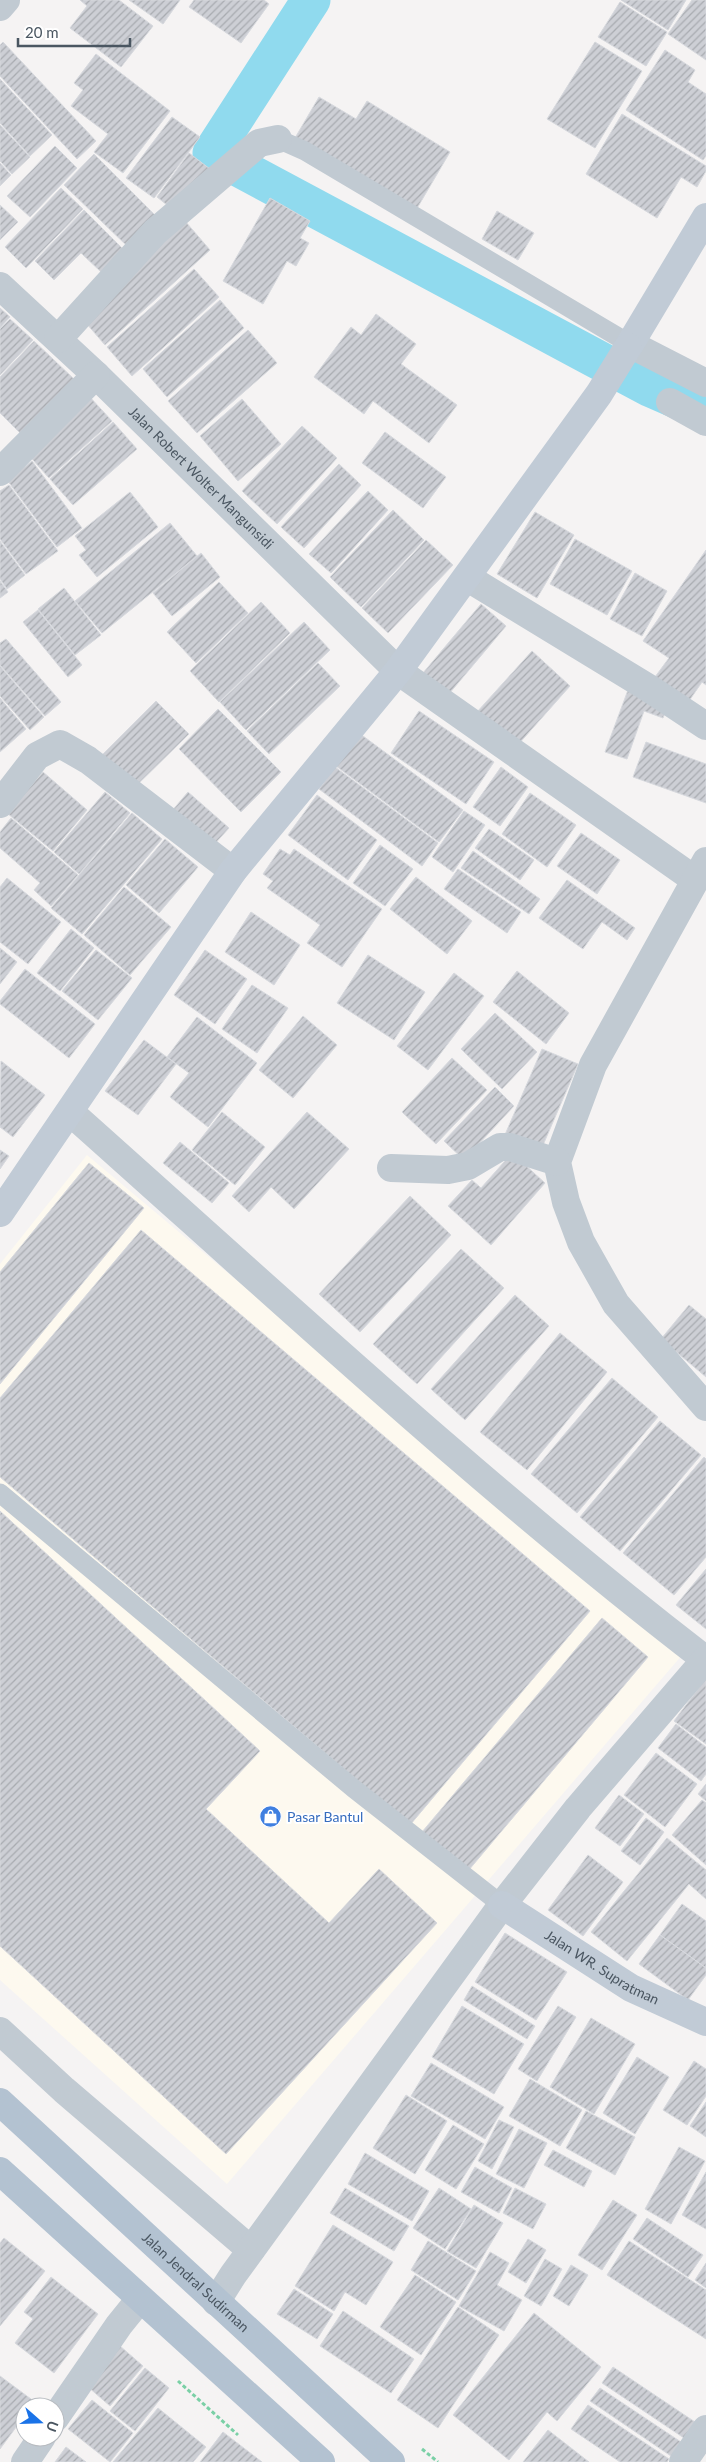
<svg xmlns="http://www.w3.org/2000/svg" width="706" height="2462" viewBox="0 0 706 2462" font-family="Lato,sans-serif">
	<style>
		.commercial { fill: #fdf9ef }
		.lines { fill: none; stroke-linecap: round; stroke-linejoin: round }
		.canal { stroke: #90daee; stroke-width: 39 }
		.building { fill: url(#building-hatch); stroke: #d7d9de }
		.path { stroke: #7ad0a6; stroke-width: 3; stroke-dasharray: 4 2.5; stroke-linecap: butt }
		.lane { stroke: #c1cad2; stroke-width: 19 }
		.street { stroke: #c1cad2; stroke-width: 28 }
		.secondary { stroke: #c1cbd6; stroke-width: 28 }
		.primary { stroke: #b3c2d1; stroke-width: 28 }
		.labels { text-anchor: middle; stroke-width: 4; stroke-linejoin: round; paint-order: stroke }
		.street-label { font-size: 14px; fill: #4a5661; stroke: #fff }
		.shop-label { font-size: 14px; fill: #366cbe; stroke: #fff; text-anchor: start }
	</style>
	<defs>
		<pattern id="building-hatch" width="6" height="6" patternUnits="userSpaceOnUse" patternTransform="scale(1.25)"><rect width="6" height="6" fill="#cdcfd5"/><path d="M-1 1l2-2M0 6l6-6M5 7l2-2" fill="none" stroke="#a8abb0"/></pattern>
	</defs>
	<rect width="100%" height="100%" fill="#f5f3f3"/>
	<path class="commercial" d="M87,1155L683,1654L227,2184L0,1980V1264Z"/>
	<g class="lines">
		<path class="canal" d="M311,0L212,153L589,355L651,388L706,412"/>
	</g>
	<g class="building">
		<path d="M80,0H119L153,26L121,67L70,28L87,6Z"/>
		<path d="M129,0H180L163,24Z"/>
		<path d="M194,0H264L269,4L241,43L189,7Z"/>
		<path d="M621,0H686L668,30Z"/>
		<path d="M692,0H706V60L668,34Z"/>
		<path d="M620,2L667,32L646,66L598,37Z"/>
		<path d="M3,42L96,141L77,159L0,76V45Z"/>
		<path d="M595,42L642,71L595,148L547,119Z"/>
		<path d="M665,50L695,70L688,82L706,94V156L703,160L626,110Z"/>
		<path d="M96,54L170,111L123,173L94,152L108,134L71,106L83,90L74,83Z"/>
		<path d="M0,79L52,135L30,156L0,123Z"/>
		<path d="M319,97L356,119L367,101L450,152L416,210L295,138Z"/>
		<path d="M622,114L706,166V171L697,187L681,177L657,218L586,174Z"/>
		<path d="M172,117L200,137L154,198L126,178Z"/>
		<path d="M0,125L30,157L12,174L0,161Z"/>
		<path d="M55,146L77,168L30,217L7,196Z"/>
		<path d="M189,153L210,169L177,213L157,197Z"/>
		<path d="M94,154L156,216L127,246L64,185Z"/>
		<path d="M0,163L11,175L0,186Z"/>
		<path d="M61,188L83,209L26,268L5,247Z"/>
		<path d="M270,198L310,221L300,238L309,243L296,266L287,261L263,304L223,281Z"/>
		<path d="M0,205L18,222L0,240Z"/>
		<path d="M84,210L124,250L101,272L81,253L54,280L35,261Z"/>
		<path d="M497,211L534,233L518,260L482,239Z"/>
		<path d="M185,221L210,250L105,345L80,316Z"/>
		<path d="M194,269L219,297L132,376L107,347Z"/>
		<path d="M220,300L244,328L167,397L143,369Z"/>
		<path d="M0,308L10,317L0,328Z"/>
		<path d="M376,314L416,344L401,364L457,405L429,443L373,401L364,414L314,377L351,327L361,335Z"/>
		<path d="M10,319L33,340L0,375V329Z"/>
		<path d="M248,330L277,363L197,433L168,401Z"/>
		<path d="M34,341L74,379L21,434L0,413V377Z"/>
		<path d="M88,395L112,421L49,478L25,451Z"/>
		<path d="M242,399L281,444L238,481L200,436Z"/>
		<path d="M113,422L137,449L73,505L50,479Z"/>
		<path d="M302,426L337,458L277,524L242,491Z"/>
		<path d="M385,432L446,477L423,508L362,463Z"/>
		<path d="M32,461L82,528L57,547L7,480Z"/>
		<path d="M339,464L361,485L304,548L281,527Z"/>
		<path d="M9,485L58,551L26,574L0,539V491Z"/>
		<path d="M368,491L388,510L331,573L309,554Z"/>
		<path d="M130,492L158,527L97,577L79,555L86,550L75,536Z"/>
		<path d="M393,510L424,540L361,607L330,577Z"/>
		<path d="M535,512L574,535L537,598L497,574Z"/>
		<path d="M170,523L197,556L102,633L75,601Z"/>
		<path d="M575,539L632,571L607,615L550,584Z"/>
		<path d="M426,540L453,565L388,633L362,608Z"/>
		<path d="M0,541L25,575L7,589L0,579Z"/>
		<path d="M706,550V685L702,682L689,701L655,677L669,658L643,641Z"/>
		<path d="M201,553L220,577L172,616L153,593Z"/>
		<path d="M635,573L667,591L642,636L610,619Z"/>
		<path d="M0,581L8,592L0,598Z"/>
		<path d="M219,582L248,613L196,663L167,632Z"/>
		<path d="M64,588L101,635L75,655L38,609Z"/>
		<path d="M261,602L290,633L219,702L190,671Z"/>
		<path d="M481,604L506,626L448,695L423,673Z"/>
		<path d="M38,610L82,665L68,677L23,622Z"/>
		<path d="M304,622L330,650L246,730L220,702Z"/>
		<path d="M6,639L61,702L45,716L0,665V643Z"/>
		<path d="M532,651L570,686L516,747L477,712Z"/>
		<path d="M318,663L340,686L269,754L247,731Z"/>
		<path d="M0,666L44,717L30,730L0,696Z"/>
		<path d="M628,690L668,705L663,718L644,711L627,759L605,752Z"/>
		<path d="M0,698L26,729L0,752Z"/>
		<path d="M156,701L189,734L134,788L102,755Z"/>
		<path d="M218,709L281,772L241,812L179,749Z"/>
		<path d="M419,711L494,762L466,804L391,753Z"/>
		<path d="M359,733L463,810L439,842L336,766Z"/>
		<path d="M646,742L706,764V803L633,777Z"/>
		<path d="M335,767L438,843L422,866L319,789Z"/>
		<path d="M501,767L528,787L500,826L473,807Z"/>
		<path d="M43,772L87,810L53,851L7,813Z"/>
		<path d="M105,792L130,813L79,874L54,852Z"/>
		<path d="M188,792L229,828L211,848L171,812Z"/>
		<path d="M530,793L576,825L547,867L502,834Z"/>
		<path d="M317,795L377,840L348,880L288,835Z"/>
		<path d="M464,811L485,825L453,872L432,857Z"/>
		<path d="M132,813L162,839L82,934L51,908Z"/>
		<path d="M11,818L78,875L51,906L34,890L40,883L0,848V832Z"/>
		<path d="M489,829L534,860L520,880L475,848Z"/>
		<path d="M581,833L620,860L597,894L557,866Z"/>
		<path d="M165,839L198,867L159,913L126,885Z"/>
		<path d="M380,845L413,869L385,906L353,883Z"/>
		<path d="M280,849L290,855L294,849L382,909L342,967L307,943L320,925L267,888L273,881L263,874Z"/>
		<path d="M473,851L540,899L529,914L461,868Z"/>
		<path d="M458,869L521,912L507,933L444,889Z"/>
		<path d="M416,877L472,921L447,954L390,909Z"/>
		<path d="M7,878L61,922L28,964L0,942V887Z"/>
		<path d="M567,880L635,928L627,940L602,922L583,949L539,918Z"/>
		<path d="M124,887L171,927L130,975L84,935Z"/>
		<path d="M251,912L300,945L274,985L225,952Z"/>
		<path d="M71,929L94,948L60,991L37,973Z"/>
		<path d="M0,948L17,962L0,984Z"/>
		<path d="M96,950L132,978L98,1020L62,991Z"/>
		<path d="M205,950L247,979L215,1024L174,995Z"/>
		<path d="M368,955L425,992L394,1040L337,1003Z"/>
		<path d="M25,969L95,1024L69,1058L0,1004V1001Z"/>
		<path d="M517,971L569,1013L546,1044L493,1002Z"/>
		<path d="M454,973L484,996L428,1070L397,1046Z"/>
		<path d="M252,985L288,1008L257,1053L222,1029Z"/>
		<path d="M495,1013L537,1052L502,1089L461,1049Z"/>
		<path d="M303,1016L337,1045L293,1098L259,1070Z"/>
		<path d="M197,1017L257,1063L208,1127L170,1097L189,1073L167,1057Z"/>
		<path d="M144,1040L176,1064L138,1115L105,1091Z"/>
		<path d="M542,1049L578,1064L540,1152L504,1137Z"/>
		<path d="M452,1058L487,1090L436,1144L402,1112Z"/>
		<path d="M1,1061L45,1095L13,1137L0,1127Z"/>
		<path d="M495,1087L514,1106L464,1160L444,1141Z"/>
		<path d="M222,1112L265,1147L235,1185L192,1150Z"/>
		<path d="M307,1112L349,1149L294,1209L271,1187L249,1212L232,1196Z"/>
		<path d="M180,1142L229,1183L212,1203L163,1163Z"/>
		<path d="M0,1150L9,1156L0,1169Z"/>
		<path d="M512,1153L545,1183L491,1245L448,1206L472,1180L481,1188Z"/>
		<path d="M89,1163L144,1208L0,1384V1272Z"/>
		<path d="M410,1196L451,1235L360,1332L319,1294Z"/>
		<path d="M141,1230L590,1611L410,1825L0,1477V1398Z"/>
		<path d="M461,1249L504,1288L417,1384L373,1344Z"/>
		<path d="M515,1295L549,1326L465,1420L431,1389Z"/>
		<path d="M689,1305L706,1319V1377L661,1339Z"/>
		<path d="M560,1333L607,1372L527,1470L480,1432Z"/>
		<path d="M612,1378L658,1417L577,1513L531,1474Z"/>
		<path d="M660,1421L701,1455L620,1551L580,1517Z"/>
		<path d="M704,1457L706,1459V1557L674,1595L623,1553Z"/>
		<path d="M0,1511L260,1751L206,1809L329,1923L379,1869L437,1923L226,2154L0,1946Z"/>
		<path d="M706,1569V1629L676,1605Z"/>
		<path d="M602,1618L648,1657L468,1871L422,1832Z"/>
		<path d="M706,1678V1744L674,1721Z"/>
		<path d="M676,1724L706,1747V1774L701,1781L658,1748Z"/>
		<path d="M656,1753L697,1784L665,1827L624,1795Z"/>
		<path d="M706,1784V1801L698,1794Z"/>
		<path d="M619,1795L644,1814L620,1846L595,1828Z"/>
		<path d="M702,1800L706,1803V1865L672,1835Z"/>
		<path d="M646,1818L664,1832L640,1865L621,1851Z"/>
		<path d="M667,1838L706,1870V1899L689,1884L627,1961L591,1932Z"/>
		<path d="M588,1855L623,1882L583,1936L548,1910Z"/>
		<path d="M682,1904L706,1921V1968L660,1935Z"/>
		<path d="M505,1933L567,1972L536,2020L475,1982Z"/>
		<path d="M660,1935L706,1968V1975L688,2000L639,1964Z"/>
		<path d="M472,1986L535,2026L527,2039L464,2000Z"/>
		<path d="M462,2006L524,2044L494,2094L432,2057Z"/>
		<path d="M558,2006L576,2017L537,2081L518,2069Z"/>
		<path d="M591,2018L635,2044L594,2114L550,2087Z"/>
		<path d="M637,2057L669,2077L635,2134L603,2113Z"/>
		<path d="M694,2061L706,2069V2096L687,2125L663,2110Z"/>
		<path d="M431,2063L504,2107L485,2139L411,2096Z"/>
		<path d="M530,2079L582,2110L560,2146L509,2116Z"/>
		<path d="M406,2095L447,2121L415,2174L373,2148Z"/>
		<path d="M706,2102V2137L690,2126Z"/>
		<path d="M586,2111L635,2137L615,2175L566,2148Z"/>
		<path d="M499,2120L514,2127L492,2169L478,2161Z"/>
		<path d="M453,2125L484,2144L456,2189L425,2170Z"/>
		<path d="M519,2129L547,2143L524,2188L496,2174Z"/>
		<path d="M679,2147L705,2161L671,2224L645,2209Z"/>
		<path d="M553,2150L592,2171L584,2187L544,2165Z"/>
		<path d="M365,2153L429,2191L412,2221L348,2184Z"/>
		<path d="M475,2167L512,2188L499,2213L461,2192Z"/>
		<path d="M706,2172V2229L682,2215Z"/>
		<path d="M345,2188L409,2226L394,2251L330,2213Z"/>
		<path d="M439,2188L471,2209L445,2249L413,2228Z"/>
		<path d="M515,2188L546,2204L533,2229L503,2213Z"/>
		<path d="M613,2200L637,2215L602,2270L578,2255Z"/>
		<path d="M474,2205L503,2223L476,2268L447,2251Z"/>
		<path d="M647,2218L703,2255L688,2277L633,2239Z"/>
		<path d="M333,2225L393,2262L366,2305L345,2292L334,2311L295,2286Z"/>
		<path d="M4,2238L45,2271L0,2326V2243Z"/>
		<path d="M528,2239L546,2250L526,2283L508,2272Z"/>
		<path d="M428,2241L476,2271L458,2300L411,2270Z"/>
		<path d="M629,2241L706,2290V2339L607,2275Z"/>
		<path d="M490,2252L509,2263L497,2285L522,2300L504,2331L459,2306Z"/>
		<path d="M545,2259L562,2269L541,2306L524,2296Z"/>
		<path d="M706,2263V2288L695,2280Z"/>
		<path d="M571,2265L588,2275L569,2306L553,2296Z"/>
		<path d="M415,2275L456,2302L421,2355L380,2327Z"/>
		<path d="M51,2277L98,2314L54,2373L15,2343L33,2319L24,2312Z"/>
		<path d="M294,2289L333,2314L317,2339L277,2314Z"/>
		<path d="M458,2307L499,2335L438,2428L397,2400Z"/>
		<path d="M343,2311L414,2359L391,2393L320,2346Z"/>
		<path d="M534,2313L601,2367L557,2421L547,2412L509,2460L453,2415Z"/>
		<path d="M120,2346L143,2366L110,2406L87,2386Z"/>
		<path d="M613,2367L695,2422L684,2438L602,2383Z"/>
		<path d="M145,2368L169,2388L135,2431L110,2411Z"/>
		<path d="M0,2376L35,2402L31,2407H25V2415L0,2449Z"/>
		<path d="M600,2388L681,2442L671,2456L590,2401Z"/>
		<path d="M92,2400L133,2433L110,2462L68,2429Z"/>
		<path d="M588,2405L669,2459L667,2462H620L571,2429Z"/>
		<path d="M158,2408L206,2447L193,2462H113Z"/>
		<path d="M548,2430L589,2462H523Z"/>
		<path d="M223,2432L262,2462H200Z"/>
		<path d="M66,2447L86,2462H55Z"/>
	</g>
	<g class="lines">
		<g class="path">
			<path d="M178,2381L238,2435"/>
			<path d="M422,2449L438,2462"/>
		</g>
		<g class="lane">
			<path d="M278,139L305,151L630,344"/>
			<path d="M0,1493L353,1788L502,1905"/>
		</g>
		<g class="street">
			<path d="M0,7L6,0"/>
			<path id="s1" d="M0,286L96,375L398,671L694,879"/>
			<path d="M58,339L155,232L259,143L278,139"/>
			<path d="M628,347L630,344L706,383"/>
			<path d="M670,402L706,422"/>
			<path d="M0,472L96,375"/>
			<path d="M468,578L647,687L706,726"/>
			<path d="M0,804L37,756L60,744L88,760L233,871"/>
			<path d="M706,861L593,1065L557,1162L566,1202L581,1242L616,1304L706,1407"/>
			<path d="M70,1112C279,1298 484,1489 706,1660"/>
			<path d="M391,1168L448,1170L468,1166L500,1147H510L557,1162"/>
			<path d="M0,2031L64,2090L251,2250"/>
			<path d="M216,2302L233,2275L502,1905L578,1808L705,1660"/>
			<path d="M55,2418L119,2325L140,2299"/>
			<path d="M25,2462L42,2437"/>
			<path d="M683,2462L706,2429"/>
		</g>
		<g class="secondary">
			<path d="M630,344L706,217"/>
			<path d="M0,1213L233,871L398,671L599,394L628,347"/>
			<path id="s2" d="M502,1905L631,1988L706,2022"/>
		</g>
		<g class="primary">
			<path id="s3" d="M0,2102L391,2462"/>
			<path d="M0,2171L321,2462"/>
		</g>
	</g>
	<defs>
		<symbol id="shop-disc" viewBox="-11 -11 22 22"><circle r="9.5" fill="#3f7fe0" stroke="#fff"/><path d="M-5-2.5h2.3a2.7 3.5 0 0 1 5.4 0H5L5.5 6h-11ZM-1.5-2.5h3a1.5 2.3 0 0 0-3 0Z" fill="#fff"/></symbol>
	</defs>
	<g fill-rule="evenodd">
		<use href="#shop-disc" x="258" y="1804" width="25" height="25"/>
	</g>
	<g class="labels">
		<g class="street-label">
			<text dy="5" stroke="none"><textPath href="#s1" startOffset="278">Jalan Robert Wolter Mangunsidi</textPath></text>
			<text dy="5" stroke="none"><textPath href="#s2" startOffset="118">Jalan WR. Supratman</textPath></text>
			<text dy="5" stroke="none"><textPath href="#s3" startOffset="266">Jalan Jendral Sudirman</textPath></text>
		</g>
		<g class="shop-label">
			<text x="287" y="1822">Pasar Bantul</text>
		</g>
	</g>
	<g transform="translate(40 2422) rotate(110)"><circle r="24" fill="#ffffff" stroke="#b7bbc0"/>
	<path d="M0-4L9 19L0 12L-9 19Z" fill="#1a73e8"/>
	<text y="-8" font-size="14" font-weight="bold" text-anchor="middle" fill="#4a5661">U</text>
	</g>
	<path d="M18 38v8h112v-8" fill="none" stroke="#4a5661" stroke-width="2.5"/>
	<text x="25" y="38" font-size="15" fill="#4a5661" stroke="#ffffff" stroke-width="4" paint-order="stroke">20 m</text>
</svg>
